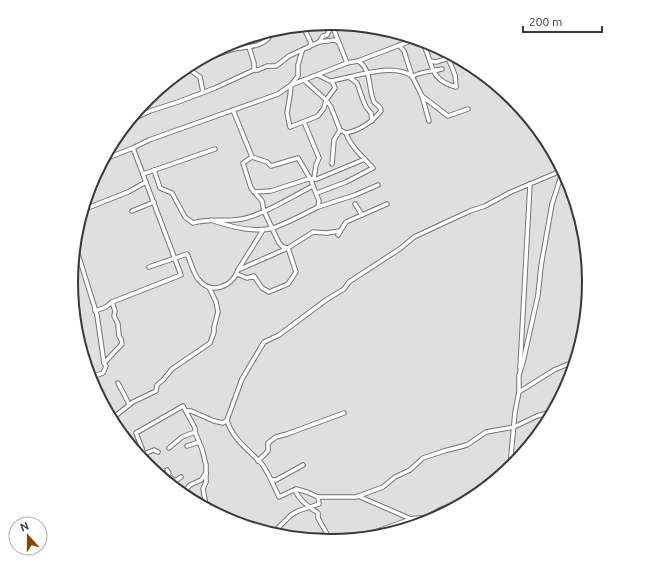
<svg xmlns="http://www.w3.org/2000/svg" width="659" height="564" viewBox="0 0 659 564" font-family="Ubuntu,sans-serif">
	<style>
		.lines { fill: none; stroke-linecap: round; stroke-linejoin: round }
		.minor-casing { stroke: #767677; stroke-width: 5.5 }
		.minor { stroke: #fff; stroke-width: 3.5 }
		.rim { fill: none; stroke: #393939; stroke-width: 2 }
	</style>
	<rect width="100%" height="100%" fill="#dfdfe0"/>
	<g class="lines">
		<defs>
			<g id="minor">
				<path d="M332,25L347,63"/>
				<path d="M304,28L311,43L309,47"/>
				<path d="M319,42L323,36L327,35L332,25"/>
				<path d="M422,42C434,62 427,79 456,87L455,75L447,55"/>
				<path d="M399,45L404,51L412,76L422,96L429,121"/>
				<path d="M249,47L254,63V70"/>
				<path d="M302,51L298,65V76L291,85L290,95L287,113L290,127L318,116L324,108L326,100L335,88L332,81"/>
				<path d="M210,56C219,55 226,51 234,49C248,46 262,48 271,35"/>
				<path d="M430,61L436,62L449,58"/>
				<path d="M190,70L200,77L203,92"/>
				<path d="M318,75L330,81C353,78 390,62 412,76"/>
				<path d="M349,77L357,83L363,100L366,107L371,113L372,121"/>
				<path d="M412,77C417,72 434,71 442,69"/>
				<path d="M304,80L326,100L331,107L340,130L346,133C350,146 364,158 373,168L346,182L317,193"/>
				<path d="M422,96L448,116L468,109"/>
				<path d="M233,110L252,157"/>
				<path d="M133,119L150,111L178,102L215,88L254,70H258L267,66H276L289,56L319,42L335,40L338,42"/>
				<path d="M304,122L319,158L316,165L314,178"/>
				<path d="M346,133C361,130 371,123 381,111C381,106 377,106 374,102C368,89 372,69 358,61"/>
				<path d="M107,158L133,148L149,140L278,94L291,85L347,63L358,61L413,40"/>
				<path d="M332,164L334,140L340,130"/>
				<path d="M154,170L160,188L172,193L185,217L193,223C209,218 226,222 242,219C263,215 293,196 313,186L319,201L318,207C304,214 288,223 273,228C255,233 228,226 211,220"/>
				<path d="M143,174L215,149"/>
				<path d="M254,192L271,191L308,179H317L365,159"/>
				<path d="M355,204L362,215"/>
				<path d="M318,207L355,195L378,185"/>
				<path d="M85,209L128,192L146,182"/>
				<path d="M132,211L154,202"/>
				<path d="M338,235L346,222L387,204"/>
				<path d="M77,251L97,315L104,363"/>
				<path d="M149,267L187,254C191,262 193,274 199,280C211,295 232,287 238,270L263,230"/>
				<path d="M238,270L288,248L313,232L327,233L340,231"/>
				<path d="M237,274L247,278L254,276L262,288L269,292L288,284L296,272L288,248L283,247L279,243L264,211L262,201L251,188L243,163L252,157L267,162L271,166L298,158L311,180L313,186"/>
				<path d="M95,311L106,307L112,302L181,275L133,148"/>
				<path d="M520,368L530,184"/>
				<path d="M89,378L103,373L106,366L104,363L122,344L121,339L119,336L118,324L114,316L115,311L112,302"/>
				<path d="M118,383L129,404"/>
				<path d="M519,392L554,370L573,362"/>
				<path d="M186,411H191L214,421L223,423L227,420C232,439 250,451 262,464C269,474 274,486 279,497L296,489L307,492L318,497H356L383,487L395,477L410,470L423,458L444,451L467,445L486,432L514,427L537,416L548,413"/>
				<path d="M114,417L133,402L156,391L157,385L163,380L172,369L210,343L214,332V327L218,312L216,302L209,287"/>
				<path d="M227,420L242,379L264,342L279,335L326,300L344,289L349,282L401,248L414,237L470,211L485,206L511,192L556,173L560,170"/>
				<path d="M187,446L199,442"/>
				<path d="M169,448L182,437L195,432"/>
				<path d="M144,454L154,450L158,452"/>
				<path d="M144,461V454L136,433L183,406L195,428V432L202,449L206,465V482L203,489L206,505"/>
				<path d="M258,461L268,451V443L276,437L287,434L344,413"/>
				<path d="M510,467L515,412L519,392V375L523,362L538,295L541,266L552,204L562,173"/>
				<path d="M167,470L169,473L167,475"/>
				<path d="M164,477L167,475L175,481L181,477"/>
				<path d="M271,480H276L303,465"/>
				<path d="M295,490C299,500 309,507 318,513V518L331,541"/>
				<path d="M185,491L190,485L201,480L206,473"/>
				<path d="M358,496L411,519H416L423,522"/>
				<path d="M276,530L291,515L298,511L319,504L318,497"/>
				<path d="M372,533L411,519C416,517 422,519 427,517C435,514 440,507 450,507"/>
			</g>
		</defs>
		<use href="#minor" class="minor-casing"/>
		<use href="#minor" class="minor"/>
	</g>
	<path d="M0 0H659V564H0ZM78 282a252 252 0 1 1 504 0a252 252 0 1 1-504 0Z" fill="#fff" fill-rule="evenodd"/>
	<path class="rim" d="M78 282a252 252 0 1 1 504 0a252 252 0 1 1-504 0Z"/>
	<g transform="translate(28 536) rotate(339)"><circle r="19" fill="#ffffff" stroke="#b0b0b0"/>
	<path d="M0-3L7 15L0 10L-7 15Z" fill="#86460d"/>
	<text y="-6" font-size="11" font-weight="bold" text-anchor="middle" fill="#393939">N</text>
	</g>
	<path d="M523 26v6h79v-6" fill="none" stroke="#393939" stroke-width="2"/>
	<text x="529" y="26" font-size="12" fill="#393939" stroke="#ffffff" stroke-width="3" paint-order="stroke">200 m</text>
</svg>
